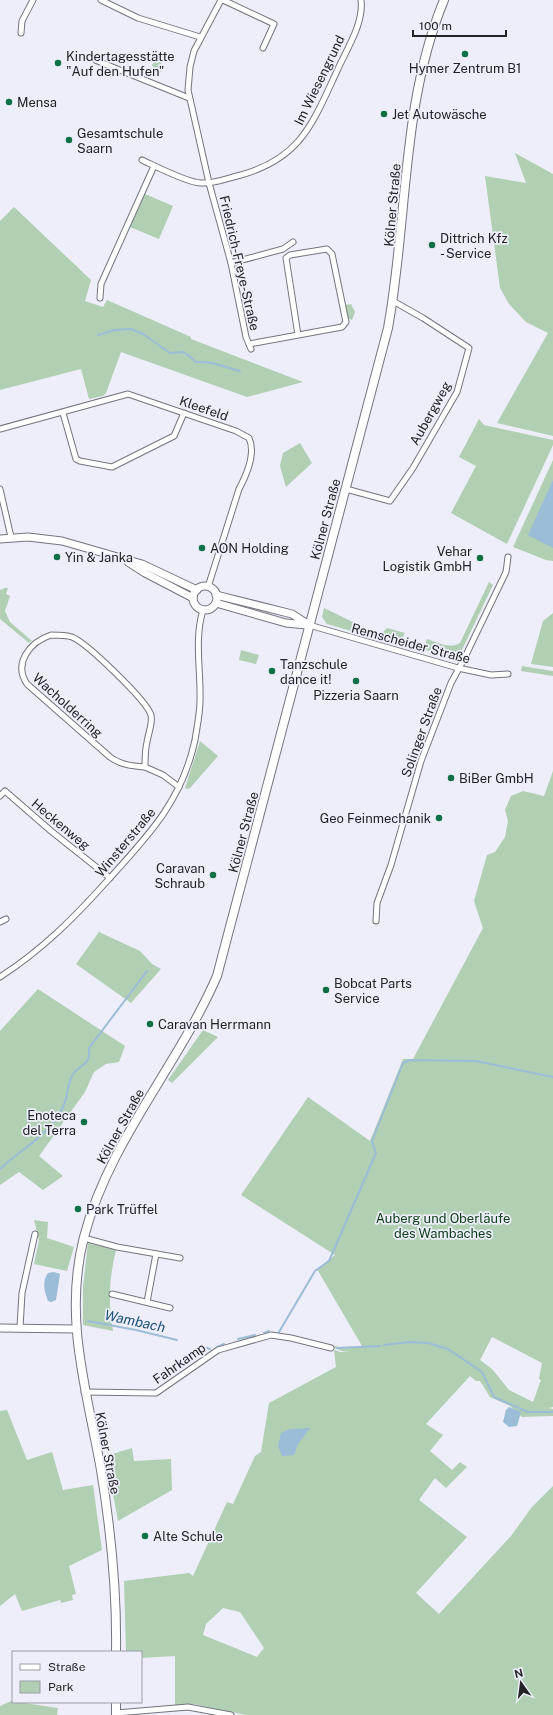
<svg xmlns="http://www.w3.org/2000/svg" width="553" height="1715" viewBox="0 0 553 1715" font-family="'Public Sans',sans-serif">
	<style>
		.green { fill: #b0cfb3; fill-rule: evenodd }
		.water { fill: #9bbdd7 }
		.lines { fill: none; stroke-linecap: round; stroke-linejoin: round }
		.stream { stroke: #9bbdd7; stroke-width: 2 }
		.street-casing { stroke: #73747e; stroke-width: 7 }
		.secondary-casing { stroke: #73747e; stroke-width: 9 }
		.primary-casing { stroke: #73747e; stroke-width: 10 }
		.street { stroke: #fff; stroke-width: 5 }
		.secondary { stroke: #fff; stroke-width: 7 }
		.primary { stroke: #fff; stroke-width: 8 }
		.poi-dot { fill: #0f7046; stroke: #edeef9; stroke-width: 1.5 }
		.labels { text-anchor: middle; stroke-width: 3.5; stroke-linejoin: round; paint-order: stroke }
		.poi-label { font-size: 13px; fill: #232327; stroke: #edeef9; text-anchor: start }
		.street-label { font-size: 13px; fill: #232327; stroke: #edeef9 }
		.park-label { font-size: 13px; fill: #10411b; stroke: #edeef9 }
		.water-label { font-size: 14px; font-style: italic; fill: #195075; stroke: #edeef9 }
	</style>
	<rect width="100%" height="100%" fill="#edeef9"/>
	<g class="green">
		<path d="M158,55L164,56L161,65L162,71L157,74L152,65Z"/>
		<path d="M515,153L553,174V436L497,423L548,333L526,322L509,304L500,288L485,176L526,183Z"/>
		<path d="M145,194L173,206L159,239L130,227Z"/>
		<path d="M14,207L91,280L85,301L103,307L107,300L191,337V339L303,382L247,397L121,352L106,393L103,396L89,399L81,369L0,390V221Z"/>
		<path d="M351,304L355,312L352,320L348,318L345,305Z"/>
		<path d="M479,419L484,425L553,440V445L507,544L451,513L476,466L459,457Z"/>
		<path d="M300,443L312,463L286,487L280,466L283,453Z"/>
		<path d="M553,460V561L546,560L513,547Z"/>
		<path d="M489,582L493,585L460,654L450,658L423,649L427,639C438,643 450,649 460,643Z"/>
		<path d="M5,588H8L6,594L10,596L5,611L10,622L32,641L29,643L0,619V590Z"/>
		<path d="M324,608L380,635L387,628L405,633L401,640L396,644L327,624L322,617Z"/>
		<path d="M553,613V667L531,664L543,621Z"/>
		<path d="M241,650L259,655L256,664L239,660Z"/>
		<path d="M522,666L553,671V676L521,671Z"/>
		<path d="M200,741L218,756L190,788L187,789L185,788Z"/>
		<path d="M553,771V1407L548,1408L553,1409V1416L522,1417L510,1406L490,1397L480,1381H476L470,1376L426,1424L443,1435L430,1451L452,1470L460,1462L467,1467L446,1488L435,1478L419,1500L467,1537L416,1593L439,1614L511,1536L532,1507L553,1486V1715H246L194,1704L175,1706V1656L141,1658V1652H126L124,1581L189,1573L193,1576L227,1502L233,1504L255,1456L261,1452L269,1403L336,1367L334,1350L341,1352L350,1351H342L334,1348L335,1346L343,1348L362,1346L317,1269L335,1255L241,1195L308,1097L370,1141L403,1059H413L483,928L474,901L487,855L495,852L505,837L508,821L505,810L511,796L523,791L544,796ZM492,1337L542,1363L539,1379L541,1380L533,1402L509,1390L492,1369L480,1360ZM223,1608L240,1612L264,1648L257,1657L203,1635L206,1624Z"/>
		<path d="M99,932L140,951L152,964L161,969L131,1003L76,964Z"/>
		<path d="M38,989L125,1046L119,1062L106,1064L94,1072L85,1092L39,1156L63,1176L43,1190L19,1172L0,1185V1031Z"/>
		<path d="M203,1030L218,1037L172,1083L168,1080Z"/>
		<path d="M34,1220L48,1222L47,1238L74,1247L67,1271L34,1264L39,1240Z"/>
		<path d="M88,1243L116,1250C109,1278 108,1303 113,1331L83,1325V1287Z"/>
		<path d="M7,1410L27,1460L52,1452L63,1490L93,1485L102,1550L69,1566L76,1594L72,1595L73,1600L61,1603L60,1600L22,1611L15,1594L0,1606V1411Z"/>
		<path d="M132,1448L134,1461L171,1459L172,1490L118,1521L106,1456Z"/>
		<path d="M11,1701L58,1708L57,1715H0V1706Z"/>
	</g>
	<g class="water">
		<path d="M553,480V548L528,535Z"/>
		<path d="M54,1272L60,1274L56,1300L51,1302L48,1301C44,1291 42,1281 48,1273Z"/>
		<path d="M509,1407L521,1412L517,1426L509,1427L503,1422L506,1410Z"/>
		<path d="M310,1428L298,1444L294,1455L282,1456L278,1446L281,1433L290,1429Z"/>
	</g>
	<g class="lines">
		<g class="stream">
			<path d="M98,335L114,330L131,329L143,334L170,353L184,352L196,362C213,361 224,367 240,371"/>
			<path d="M0,1169C21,1149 51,1134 63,1107C68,1097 67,1083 73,1074C81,1063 91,1066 89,1048L147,971"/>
			<path d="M88,1321L136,1330L177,1340"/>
			<path d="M279,1332L315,1271L329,1261L376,1153L372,1141L403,1063L410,1060L476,1061L553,1077"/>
			<path d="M264,1333L269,1331"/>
			<path d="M238,1339L255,1335"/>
			<path d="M384,1345L409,1342L428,1343L448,1349L482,1372L494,1397L528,1412H553"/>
			<path d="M201,1346L210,1349"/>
			<path d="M217,1347L224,1344"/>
			<path d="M337,1348L380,1346"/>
		</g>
		<defs>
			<g id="street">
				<path d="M101,0L138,18L200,37"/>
				<path d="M221,0L194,51L190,67L188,90L209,183L231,263L246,337L251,349"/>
				<path d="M223,0L274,24L263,48"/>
				<path d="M21,33L22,21L33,0"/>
				<path d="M95,60L189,98"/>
				<path d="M142,160C155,166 188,183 201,183C213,184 226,179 237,176C300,160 312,125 337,71C346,50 364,24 361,0"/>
				<path d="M231,263L283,249L293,242"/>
				<path d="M100,298L101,284L154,166"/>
				<path d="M249,344L342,327L346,322L332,254L327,249L290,255L286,258L298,335"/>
				<path d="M63,413L76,459L80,461L112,467L174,436L184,413"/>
				<path d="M0,429L128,394L236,431L249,438C256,453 246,476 239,489L208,587"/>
				<path d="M0,489L11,537"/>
				<path d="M346,489L390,501L413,468L457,392L469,348L423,318L393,301"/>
				<path d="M309,625L458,668L491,675L508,674"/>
				<path d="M51,635C58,635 66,635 72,637C87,643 147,701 151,715C153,723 148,734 147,742C145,750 145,759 145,767C132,766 121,765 110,757L27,684C13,663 30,642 51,635Z"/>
				<path d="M145,767L163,775L179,787"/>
				<path d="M0,796L5,791L51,831L110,878"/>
				<path d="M376,921L377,903L391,865L421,761L451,683L464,659L506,572L508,557"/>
				<path d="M0,922L6,919"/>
				<path d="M0,977C42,950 75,917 108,880C148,836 182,801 195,740C197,727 200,713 200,701C201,670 194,640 203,610"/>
				<path d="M84,1238L117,1247L180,1258"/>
				<path d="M112,1294L170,1308"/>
				<path d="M147,1302L156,1254"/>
				<path d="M20,1328L22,1293L35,1234"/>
				<path d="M84,1392L156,1393L218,1350L271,1335L291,1338L331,1348"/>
				<path d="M116,1713L188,1707L231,1715"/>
			</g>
			<g id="secondary">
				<path d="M0,539L28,537L62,541L142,564L197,590"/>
				<path d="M128,562L145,573L193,598"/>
				<circle cx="205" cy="598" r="12"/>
				<path d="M216,595L292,614L309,625"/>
				<path d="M216,603L286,623L307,625"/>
				<path d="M0,1328L76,1329"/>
			</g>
			<g id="primary">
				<path d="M116,1652C117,1591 111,1531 101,1470C87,1391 63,1318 84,1237C109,1141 178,1066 217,976L388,328C408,219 401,104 444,0"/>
				<path d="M116,1715V1702"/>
			</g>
		</defs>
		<use href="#street" class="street-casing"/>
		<use href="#secondary" class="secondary-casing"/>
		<use href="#primary" class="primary-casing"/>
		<use href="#street" class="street"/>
		<use href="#secondary" class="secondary"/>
		<use href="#primary" class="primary"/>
	</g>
	<g class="poi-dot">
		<circle cx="465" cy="54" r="4"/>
		<circle cx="58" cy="63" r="4"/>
		<circle cx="9" cy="102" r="4"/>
		<circle cx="384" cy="114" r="4"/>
		<circle cx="69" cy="140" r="4"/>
		<circle cx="432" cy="245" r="4"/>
		<circle cx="202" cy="548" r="4"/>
		<circle cx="57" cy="557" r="4"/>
		<circle cx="480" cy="558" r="4"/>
		<circle cx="272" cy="671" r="4"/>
		<circle cx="356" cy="681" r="4"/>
		<circle cx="451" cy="778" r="4"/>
		<circle cx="439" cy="818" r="4"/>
		<circle cx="213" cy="875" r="4"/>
		<circle cx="326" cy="990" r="4"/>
		<circle cx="150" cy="1024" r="4"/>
		<circle cx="84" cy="1122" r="4"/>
		<circle cx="78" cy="1209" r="4"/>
		<circle cx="145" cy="1536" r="4"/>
	</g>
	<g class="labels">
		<g class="poi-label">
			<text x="66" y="61">Kindertagesstätte<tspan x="66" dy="15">"Auf den Hufen"</tspan></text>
			<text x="465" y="73" text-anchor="middle">Hymer Zentrum B1</text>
			<text x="17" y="107">Mensa</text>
			<text x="392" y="119">Jet Autowäsche</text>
			<text x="77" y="138">Gesamtschule<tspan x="77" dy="15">Saarn</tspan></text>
			<text x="440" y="243">Dittrich Kfz<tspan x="440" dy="15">- Service</tspan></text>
			<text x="210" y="553">AON Holding</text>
			<text x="472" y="556" text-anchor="end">Vehar<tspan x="472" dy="15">Logistik GmbH</tspan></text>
			<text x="65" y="562">Yin &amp; Janka</text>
			<text x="280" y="669">Tanzschule<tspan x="280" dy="15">dance it!</tspan></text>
			<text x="356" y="700" text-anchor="middle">Pizzeria Saarn</text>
			<text x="459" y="783">BiBer GmbH</text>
			<text x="431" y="823" text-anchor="end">Geo Feinmechanik</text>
			<text x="205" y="873" text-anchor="end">Caravan<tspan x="205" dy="15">Schraub</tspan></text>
			<text x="334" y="988">Bobcat Parts<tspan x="334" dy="15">Service</tspan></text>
			<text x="158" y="1029">Caravan Herrmann</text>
			<text x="76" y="1120" text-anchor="end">Enoteca<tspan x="76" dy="15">del Terra</tspan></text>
			<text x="86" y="1214">Park Trüffel</text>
			<text x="153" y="1541">Alte Schule</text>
		</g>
		<g class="street-label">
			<text transform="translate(319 80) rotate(-64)" y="5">Im Wiesengrund</text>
			<text transform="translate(392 205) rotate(-85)" y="5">Kölner Straße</text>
			<text transform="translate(240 263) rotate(77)" y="5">Friedrich-Freye-Straße</text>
			<text transform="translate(204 408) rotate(19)" y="5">Kleefeld</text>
			<text transform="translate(430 413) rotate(-61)" y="5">Aubergweg</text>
			<text transform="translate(325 519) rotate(-75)" y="5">Kölner Straße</text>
			<text transform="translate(411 643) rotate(15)" y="5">Remscheider Straße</text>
			<text transform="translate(68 705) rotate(42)" y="5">Wacholderring</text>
			<text transform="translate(421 732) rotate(-70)" y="5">Solinger Straße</text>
			<text transform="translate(61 824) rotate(40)" y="5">Heckenweg</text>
			<text transform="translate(243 832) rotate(-75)" y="5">Kölner Straße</text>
			<text transform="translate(125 842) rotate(-50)" y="5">Winsterstraße</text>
			<text transform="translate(120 1126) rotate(-61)" y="5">Kölner Straße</text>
			<text transform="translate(179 1363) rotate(-35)" y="5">Fahrkamp</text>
			<text transform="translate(108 1453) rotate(79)" y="5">Kölner Straße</text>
		</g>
		<g class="park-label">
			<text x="443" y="1223">Auberg und Oberläufe<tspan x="443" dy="15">des Wambaches</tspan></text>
		</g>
		<g class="water-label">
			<text transform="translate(135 1321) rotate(12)" y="5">Wambach</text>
		</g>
	</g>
	<rect x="12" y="1651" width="130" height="52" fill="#edeef9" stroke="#9c9da5"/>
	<rect x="20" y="1664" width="20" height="6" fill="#ffffff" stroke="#9c9da5"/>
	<text x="48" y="1671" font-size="12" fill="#232327">Straße</text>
	<rect x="20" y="1681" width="20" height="12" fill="#b0cfb3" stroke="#9c9da5"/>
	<text x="48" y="1691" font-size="12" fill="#232327">Park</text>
	<g transform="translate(521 1683) rotate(346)" stroke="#edeef9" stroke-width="3" paint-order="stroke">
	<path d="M0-3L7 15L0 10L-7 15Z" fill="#232327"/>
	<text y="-6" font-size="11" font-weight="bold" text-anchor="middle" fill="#232327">N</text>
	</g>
	<path d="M413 30v6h93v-6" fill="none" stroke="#232327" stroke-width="2"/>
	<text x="419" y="30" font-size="12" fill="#232327" stroke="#edeef9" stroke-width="3" paint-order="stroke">100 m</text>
</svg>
